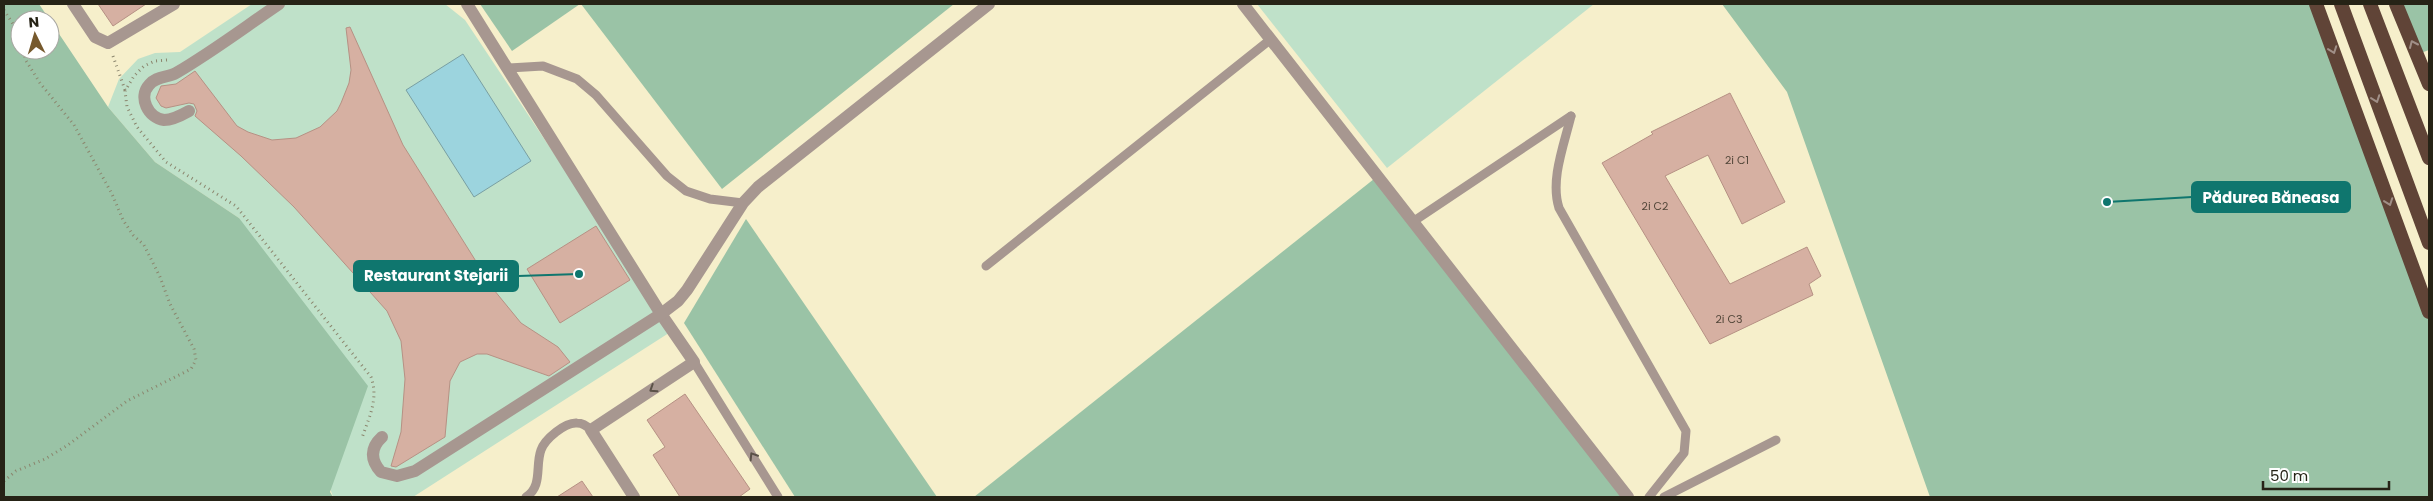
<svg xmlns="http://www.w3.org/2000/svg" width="2433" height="501" viewBox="0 0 2433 501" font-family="Poppins,sans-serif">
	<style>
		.green { fill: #bfe1c9 }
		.forest { fill: #9ac3a6; fill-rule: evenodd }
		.water { fill: #9cd4de; stroke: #799fa2 }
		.building { fill: #d6b0a2; stroke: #b69184 }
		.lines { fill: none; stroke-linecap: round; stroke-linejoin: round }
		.path { stroke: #8b866e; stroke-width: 3; stroke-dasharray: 1 4; stroke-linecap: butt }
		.service { stroke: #a79790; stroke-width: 9 }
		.minor { stroke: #a79790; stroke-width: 12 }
		.trunk { stroke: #604437; stroke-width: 14 }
		.oneway { stroke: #a08f87 }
		.oneway2 { stroke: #5a5147 }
		.labels { text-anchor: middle; stroke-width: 4; stroke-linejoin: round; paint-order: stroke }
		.number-label { font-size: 11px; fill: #524639 }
		.leader { fill: none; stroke: #0f766e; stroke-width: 2 }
		.callout-dot { fill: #0f766e; stroke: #fff; stroke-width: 2 }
		.callout { fill: #0f766e; stroke: #0f766e; stroke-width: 2 }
		.callout-label { font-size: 15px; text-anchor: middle; font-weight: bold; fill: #fff }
	</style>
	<rect width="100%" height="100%" fill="#f6efcb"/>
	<g class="green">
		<path d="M252,4H445L465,20L672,331L413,497H333L239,218L155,162L108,107L119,79L138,59L155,53L180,52Z"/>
		<path d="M1257,4H1594L1387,168Z"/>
	</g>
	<g class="forest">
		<path d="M4,4H39L108,107L155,162L239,218L368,386L330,492L333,497H4ZM20,20H50V50H20Z"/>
		<path d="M480,4H580L512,51Z"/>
		<path d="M581,4H954L722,189Z"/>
		<path d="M1722,4H2316L2429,312V497H1930L1787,92Z"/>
		<path d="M2396,4H2429V50L2418,54Z"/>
		<path d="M1379,175L1628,497H974Z"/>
		<path d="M746,219L937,497H795L684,323Z"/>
	</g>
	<path class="water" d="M463,54L531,161L474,197L406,90Z"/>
	<g class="building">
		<path d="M98,4H146L113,26Z"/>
		<path d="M350,27L403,145L494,290L521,323L558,347L570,362L549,376L487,354H477L460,362L450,381L445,437L396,467L391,466L401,432L405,379L401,341L387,311L294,207L241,156L195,116L197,111L194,104L189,103L166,108L161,106L156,98L161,86L176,84L195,71L237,126L248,132L272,140L296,138L320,127L337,111L341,103L349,83L351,70L346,28Z"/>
		<path d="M1730,93L1785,202L1742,224L1708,155L1665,176L1730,284L1807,247L1821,276L1809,284L1813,295L1710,344L1602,163L1653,134L1651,132Z"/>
		<path d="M596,226L630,280L560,323L527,269Z"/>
		<path d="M685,394L750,489L739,497H680L653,455L665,447L647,420Z"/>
		<path d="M582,481L593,497H557Z"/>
	</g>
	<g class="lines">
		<g class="path">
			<path d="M4,10L20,35"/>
			<path d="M113,56L125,90"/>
			<path d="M167,60L155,61L144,66L134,76L125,91L127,107L137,127L166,162L236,206L371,377C379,399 369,417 362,438"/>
			<path d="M4,481L16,471L45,459L68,445L127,401L191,369L196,360L194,349L170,304L160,277L144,245L133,235L123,220L112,194L74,125L40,83L25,59L24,50"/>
		</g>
		<g class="service">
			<path d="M509,68L543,66L577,79L596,95L667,176L686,191L710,199L743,203"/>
			<path d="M1571,116C1564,145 1550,180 1559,208L1686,431L1684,453L1649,497"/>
			<path d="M1414,221L1571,116"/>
			<path d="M986,266L1271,39"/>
			<path d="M694,362L778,497"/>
			<path d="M526,497C543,486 535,466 541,450C545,439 565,422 577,423C583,423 587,426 591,430"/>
			<path d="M1664,497L1776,440"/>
		</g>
		<g class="minor">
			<path d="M73,4L95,37L108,43L174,4"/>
			<path d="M467,4L661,314L694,362L591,430L634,497"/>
			<path d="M1243,4L1628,497"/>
			<path d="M189,111C182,115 173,120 164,120C148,118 138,97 149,85C156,76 167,78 176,73C212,52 245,27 279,4"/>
			<path d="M382,437C370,448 370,460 381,472L397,476L415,471L661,314L678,301L687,290L743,203L758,187L989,4"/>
		</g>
		<g class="trunk">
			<path d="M2316,4L2429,312"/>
			<path d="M2341,4L2429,243"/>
			<path d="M2370,4L2429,158"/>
			<path d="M2396,4L2429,84"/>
		</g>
	</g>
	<defs><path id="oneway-chevron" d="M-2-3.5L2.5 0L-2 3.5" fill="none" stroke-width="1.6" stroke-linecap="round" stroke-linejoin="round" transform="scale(1.25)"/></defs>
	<g class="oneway">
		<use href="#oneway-chevron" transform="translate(2413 44) rotate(-114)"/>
		<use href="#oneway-chevron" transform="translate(2333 50) rotate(70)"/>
		<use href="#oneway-chevron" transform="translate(2376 99) rotate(70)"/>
		<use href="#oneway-chevron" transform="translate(2389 202) rotate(70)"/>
	</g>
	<g class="oneway2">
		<use href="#oneway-chevron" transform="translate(653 389) rotate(147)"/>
		<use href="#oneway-chevron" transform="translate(753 456) rotate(-122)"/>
	</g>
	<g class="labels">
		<g class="number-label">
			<text x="1737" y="164">2i C1</text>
			<text x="1655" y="210">2i C2</text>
			<text x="1729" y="323">2i C3</text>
		</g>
	</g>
	<path class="leader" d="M2107 202L2192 197M579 274L518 276"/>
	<g class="callout-dot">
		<circle cx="2107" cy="202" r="5"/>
		<circle cx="579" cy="274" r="5"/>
	</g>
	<g class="callout">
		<rect x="2192" y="182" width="158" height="30" rx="5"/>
		<rect x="354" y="261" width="164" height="30" rx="5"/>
	</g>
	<g class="callout-label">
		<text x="2271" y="203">Pădurea Băneasa</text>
		<text x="436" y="281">Restaurant Stejarii</text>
	</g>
	<rect width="2433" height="501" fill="none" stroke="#262316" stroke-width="10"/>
	<g transform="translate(35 35) rotate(355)"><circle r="24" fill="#ffffff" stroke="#a8a7a2"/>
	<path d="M0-4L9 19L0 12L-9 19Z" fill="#76592d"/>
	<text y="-8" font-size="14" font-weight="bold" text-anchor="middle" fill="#262316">N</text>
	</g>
	<path d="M2263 481v8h126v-8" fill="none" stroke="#262316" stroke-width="2.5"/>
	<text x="2270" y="481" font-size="15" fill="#262316" stroke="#ffffff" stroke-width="4" paint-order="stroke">50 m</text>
</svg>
